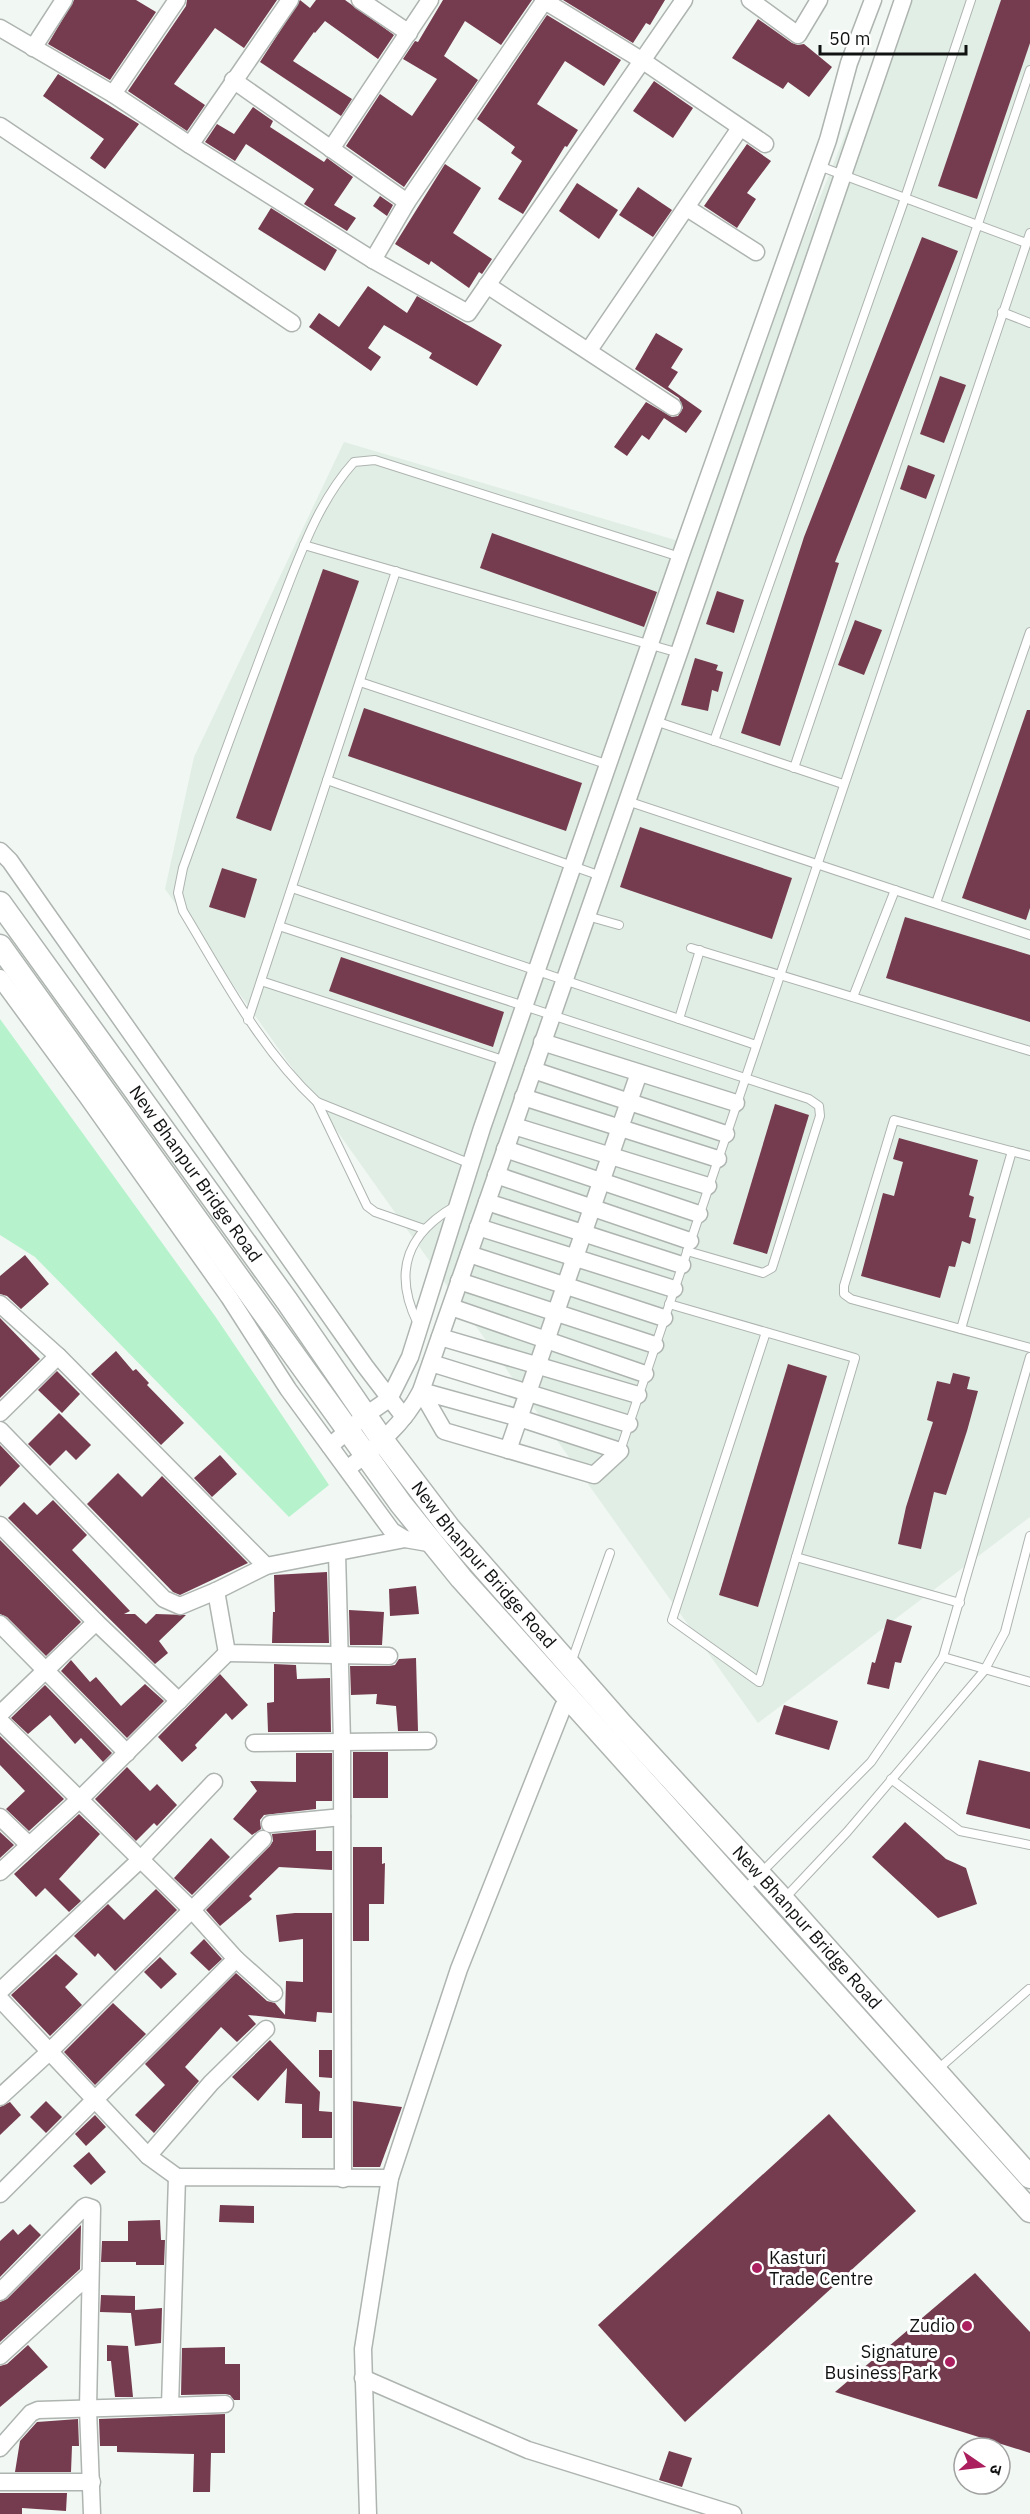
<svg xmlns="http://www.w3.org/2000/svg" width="1030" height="2514" viewBox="0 0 1030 2514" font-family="'IBM Plex Sans','Noto Sans Devanagari',sans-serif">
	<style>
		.built { fill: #e1eee5 }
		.green { fill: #b6f3cc }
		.building { fill: #753b4f }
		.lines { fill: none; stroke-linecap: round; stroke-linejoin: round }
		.lane-casing { stroke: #aeb4b0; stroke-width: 10 }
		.street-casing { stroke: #aeb4b0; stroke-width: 19 }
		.secondary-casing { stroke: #aeb4b0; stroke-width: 25 }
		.lane { stroke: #fff; stroke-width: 8 }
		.street { stroke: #fff; stroke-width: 16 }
		.secondary { stroke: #fff; stroke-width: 22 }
		.poi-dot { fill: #ab1f5f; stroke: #fff; stroke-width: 2 }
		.labels { text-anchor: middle; stroke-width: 6; stroke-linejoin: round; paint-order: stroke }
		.street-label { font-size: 18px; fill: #111312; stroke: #fff }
		.poi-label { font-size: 18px; fill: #111312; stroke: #fff; text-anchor: end }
	</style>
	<rect width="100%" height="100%" fill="#f1f7f3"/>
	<path class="built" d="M899,0H1030V1517L758,1723L165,889L194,757L344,442L682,542Z"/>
	<path class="green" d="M0,1019L215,1316L329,1485L289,1517L35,1257L0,1235Z"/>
	<g class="building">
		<path d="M74,0H136L156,12L110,80L48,44Z"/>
		<path d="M187,0H277L244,48L215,28L174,84L205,105L187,131L128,91L186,6Z"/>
		<path d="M300,0L310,8L316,0H345L394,35L378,59L325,21L315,33L314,32L293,61L352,99L341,116L260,62Z"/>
		<path d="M443,0H532L501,45L465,21L444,56L478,80L404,187L346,146L380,94L412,116L437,79L403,59L415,41L418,42Z"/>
		<path d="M563,0H665L650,25L646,23L633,43Z"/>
		<path d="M1001,0H1030V43L977,199L938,186Z"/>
		<path d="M547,15L621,60L604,86L565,61L537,104L578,130L567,147L565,146L523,214L498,199L522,161L511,153L515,147L477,119Z"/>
		<path d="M758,19L792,43L798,45L804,44L832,67L809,97L788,82L783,89L732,58Z"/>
		<path d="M58,74L139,124L105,169L90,158L104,139L43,96Z"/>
		<path d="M654,81L693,108L673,138L633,111Z"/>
		<path d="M253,107L273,121L270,127L324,162L327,158L353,177L334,205L356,218L347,231L304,204L314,189L246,144L235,161L205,142L217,124L234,134Z"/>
		<path d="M747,144L771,161L747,193L756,199L737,228L704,206Z"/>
		<path d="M445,164L481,188L453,233L492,259L482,274L479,272L469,288L431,261L429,265L395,244Z"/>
		<path d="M577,183L618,210L599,239L559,211Z"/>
		<path d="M638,187L672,210L653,237L619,215Z"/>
		<path d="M380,196L393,205L387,216L373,206Z"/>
		<path d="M271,208L337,250L325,271L258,229Z"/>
		<path d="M922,237L958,251L835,562L839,563L780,746L741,733L804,537Z"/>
		<path d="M368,286L407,313L417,296L502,345L477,386L429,358L432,353L384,325L368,348L381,357L371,371L309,327L319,313L339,327Z"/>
		<path d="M656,333L683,349L671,368L678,372L668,387L702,411L686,433L664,418L649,440L642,435L627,456L614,447L646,402L672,417L678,416L683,408L679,398L635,369Z"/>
		<path d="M940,376L966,385L944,443L920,434Z"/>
		<path d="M908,465L935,475L926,499L900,489Z"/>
		<path d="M492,533L657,592L644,627L480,568Z"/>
		<path d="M323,569L359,581L271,831L236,818Z"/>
		<path d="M717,591L744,600L734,633L706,624Z"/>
		<path d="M855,620L882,630L864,675L838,665Z"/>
		<path d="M695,658L718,665L716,670L723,672L718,692L712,690L708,711L681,705Z"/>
		<path d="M364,708L582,783L566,831L348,756Z"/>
		<path d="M1027,710H1030V908L1026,920L962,898Z"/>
		<path d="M640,827L792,878L772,939L620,887Z"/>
		<path d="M222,868L257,879L245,918L209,907Z"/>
		<path d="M905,917L1030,955V1022L886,978Z"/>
		<path d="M341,957L504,1012L493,1047L329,991Z"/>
		<path d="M775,1104L809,1115L767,1254L733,1244Z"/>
		<path d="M899,1138L978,1160L969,1195L974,1197L969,1217L976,1219L970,1244L962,1241L955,1267L949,1266L940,1298L861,1276L883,1193L894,1196L903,1162L893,1159Z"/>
		<path d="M25,1255L49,1284L21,1309L7,1296L0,1294V1276Z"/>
		<path d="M0,1318L40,1359L0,1398Z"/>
		<path d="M116,1351L133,1371L136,1369L149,1383L147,1385L184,1423L161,1445L91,1374Z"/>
		<path d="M788,1364L827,1376L758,1607L719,1595Z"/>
		<path d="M57,1371L80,1394L62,1413L38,1390Z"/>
		<path d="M953,1373L970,1377L967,1389L978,1391L967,1431L946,1495L934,1492L921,1549L898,1544L906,1507L933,1422L927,1420L937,1381L950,1384Z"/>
		<path d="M59,1413L91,1445L76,1460L66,1450L50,1466L28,1444Z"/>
		<path d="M0,1445L20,1466L0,1487Z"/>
		<path d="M220,1455L237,1474L212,1497L194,1478Z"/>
		<path d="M118,1473L142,1497L162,1476L248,1563L180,1595L173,1592L87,1504Z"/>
		<path d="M53,1500L87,1535L72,1550L130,1611L124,1614H135L146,1624L156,1614L186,1615L159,1641L168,1653L155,1664L8,1518L24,1502L37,1515Z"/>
		<path d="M0,1540L81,1622L46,1656L7,1617L0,1614Z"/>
		<path d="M327,1572L329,1643H272L273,1612H275L274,1575Z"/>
		<path d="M416,1586L419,1614L390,1616L389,1589Z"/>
		<path d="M349,1610L384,1612L382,1645H350Z"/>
		<path d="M887,1619L912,1626L901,1663L895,1662L889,1689L867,1684L872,1662L875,1663Z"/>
		<path d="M416,1658L418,1731H398L396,1706L376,1704L377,1694L351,1695L350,1666H389L395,1665L399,1659Z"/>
		<path d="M71,1660L90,1682L96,1677L121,1706L145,1684L164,1701L127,1738L61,1671Z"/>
		<path d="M274,1664L296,1665L297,1679L330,1678L331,1732H268L267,1703L274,1702Z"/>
		<path d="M220,1674L248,1705L232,1720L226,1713L195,1745L197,1748L182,1762L158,1737Z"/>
		<path d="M45,1685L112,1753L103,1762L81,1738L75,1744L50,1715L28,1734L11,1718Z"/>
		<path d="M784,1705L838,1721L829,1750L775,1734Z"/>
		<path d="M0,1736L64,1799L29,1831L6,1809L25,1791L0,1765Z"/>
		<rect x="353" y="1752" width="35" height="46"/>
		<path d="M296,1753H332V1801H316V1809L264,1815L260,1820L261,1829L252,1835L233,1819L257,1791L250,1781L296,1782Z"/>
		<path d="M979,1760L1030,1772V1829L966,1814Z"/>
		<path d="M127,1767L150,1791L157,1784L177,1805L157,1826L154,1823L136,1841L95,1799Z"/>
		<path d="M79,1814L100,1834L59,1879L81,1901L69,1912L45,1888L36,1897L14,1874Z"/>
		<path d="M905,1822L946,1859L966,1868L977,1904L938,1918L872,1857Z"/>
		<path d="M316,1830V1851H332V1870L279,1867L249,1896L252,1899L220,1926L206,1910L270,1846L273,1841L272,1834Z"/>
		<path d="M0,1832L14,1845L0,1858Z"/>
		<path d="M211,1838L230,1857L192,1895L174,1878Z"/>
		<path d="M353,1847H382V1864L385,1863L384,1904H369V1941H353Z"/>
		<path d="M156,1889L177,1910L115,1971L98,1953L95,1957L74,1936L108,1904L124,1920Z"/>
		<path d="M295,1913H332V2013L317,2012L316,2022L248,2015L256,2024L237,2042L221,2027L185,2067L199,2081L154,2133L135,2115L165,2085L145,2064L236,1973L267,2001L275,2003L285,2015L286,1981L303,1982V1939L279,1942L276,1915Z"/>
		<path d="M204,1939L222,1959L209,1971L190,1953Z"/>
		<path d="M56,1954L78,1974L65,1987L82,2005L50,2036L11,1995Z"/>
		<path d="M160,1957L177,1974L161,1989L144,1972Z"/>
		<path d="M113,2003L146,2034L95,2085L64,2052Z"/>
		<path d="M270,2040L320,2092L319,2111L332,2112V2138H302V2104L285,2103L287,2068L258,2101L232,2077Z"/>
		<path d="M319,2050H332V2078L319,2077Z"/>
		<path d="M46,2101L62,2117L46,2133L30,2117Z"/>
		<path d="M353,2101L402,2107L380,2167H353Z"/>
		<path d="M10,2102L21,2115L0,2135V2107Z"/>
		<path d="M829,2114L916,2211L685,2422L598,2325Z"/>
		<path d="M95,2115L106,2127L86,2146L75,2134Z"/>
		<path d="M89,2152L106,2172L91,2185L73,2166Z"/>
		<path d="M220,2205L254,2206V2223L219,2222Z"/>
		<path d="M160,2220L161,2240H165L164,2265H136V2262H101L102,2241H128V2221Z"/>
		<path d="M30,2224L41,2235L0,2277V2241L13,2229L18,2235Z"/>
		<path d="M81,2225L80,2269L0,2342V2302L7,2299Z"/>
		<path d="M975,2273L1030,2332V2453L835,2392Z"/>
		<path d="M101,2295L135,2296V2310L162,2308L161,2343L135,2346L131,2313L100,2312Z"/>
		<path d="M28,2345L48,2367L0,2407V2366L7,2364Z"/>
		<path d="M107,2345L128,2346L133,2397H115L111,2361H107Z"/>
		<path d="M225,2347V2364H240V2400H234L230,2395L225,2394L181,2395L182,2348Z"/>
		<path d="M225,2414V2453H211L210,2492H193L194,2454L117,2452V2446H100L99,2419Z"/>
		<path d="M78,2419L79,2446H72L71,2472H15L20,2441L37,2422Z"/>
		<path d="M669,2451L692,2458L682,2487L659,2480Z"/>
		<path d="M0,2493H67L66,2511L22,2508V2514H0Z"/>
	</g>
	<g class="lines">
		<defs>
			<g id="lane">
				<path d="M819,166L1026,243"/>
				<path d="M1002,312L1030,323"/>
				<path d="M304,545L679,653"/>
				<path d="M360,682L609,765"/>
				<path d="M655,721L843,784"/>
				<path d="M714,741L905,198L971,0"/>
				<path d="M794,768L1030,70"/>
				<path d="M327,780L601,876"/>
				<path d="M627,801L1030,935"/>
				<path d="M292,888L756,1045"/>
				<path d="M936,903L1030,632"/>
				<path d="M587,916L619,925"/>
				<path d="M279,926L809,1099L819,1106L820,1116L772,1268L763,1273L687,1251"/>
				<path d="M691,948L1030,1051"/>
				<path d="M261,981L506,1061"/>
				<path d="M853,997L895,890"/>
				<path d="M679,1019L700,950"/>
				<path d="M248,1020L396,571"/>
				<path d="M317,1102L367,1206L375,1212L424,1229"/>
				<path d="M1030,1156L894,1120L844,1286V1294L851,1299L1030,1348"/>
				<path d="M471,1164L317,1102C260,1049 223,977 183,911L178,893L183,868C213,784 244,700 276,616C297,564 315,505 354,462L375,460L680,557"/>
				<path d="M669,1304L855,1358L759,1682L672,1620L766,1332"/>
				<path d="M418,1324C392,1271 407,1233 457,1205"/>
				<path d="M961,1329L1012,1151"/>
				<path d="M620,1451L1030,233"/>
				<path d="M796,1557L960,1603"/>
				<path d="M943,1657L1030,1682"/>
				<path d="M571,1663L610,1553"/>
				<path d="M891,1779L960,1831L1030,1845"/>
				<path d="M743,1891L871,1762L943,1657L1030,1357"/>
				<path d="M784,1899L847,1832L984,1671L1005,1632L1030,1536"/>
				<path d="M937,2070L1029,1989"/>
			</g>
			<g id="street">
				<path d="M360,0L409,33"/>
				<path d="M543,0L643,61L765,144"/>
				<path d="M750,0L798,35L819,0"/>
				<path d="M0,28L113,94L190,145L373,260L468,313L684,0"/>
				<path d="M33,48L64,0"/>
				<path d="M233,80L407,202"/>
				<path d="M113,94L177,0"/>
				<path d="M0,126L292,323"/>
				<path d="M190,145L290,0"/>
				<path d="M331,149L430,0"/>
				<path d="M687,208L756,252"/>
				<path d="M373,260L407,202L545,0"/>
				<path d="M487,285L673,407"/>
				<path d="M589,350L740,128"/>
				<path d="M0,851L10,861L47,914L365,1366L404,1417"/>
				<path d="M0,978L88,1098L229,1297L288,1389L392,1531L405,1539L434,1544"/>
				<path d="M542,1042L736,1103"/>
				<path d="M533,1070L726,1134"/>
				<path d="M523,1097L718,1159"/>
				<path d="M514,1126L708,1186"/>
				<path d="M505,1149L699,1214"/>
				<path d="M496,1175L690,1241"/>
				<path d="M487,1202L682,1265"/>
				<path d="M478,1227L674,1289"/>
				<path d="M469,1254L664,1318"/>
				<path d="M459,1281L655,1345"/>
				<path d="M0,1304L58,1356L266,1566"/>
				<path d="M451,1307L645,1374"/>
				<path d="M440,1337L638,1395"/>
				<path d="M431,1363L629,1424"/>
				<path d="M421,1391L519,1418L620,1451L594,1475L444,1431Z"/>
				<path d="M0,1413L58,1356"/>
				<path d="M0,1430L164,1599L180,1606L216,1591L266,1566L405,1539"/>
				<path d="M330,1446L366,1415L389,1399L410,1357L482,1128L680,557L828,140L849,63L873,0"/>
				<path d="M508,1450L639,1073"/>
				<path d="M347,1469C376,1447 404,1424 421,1391L681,647L903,0"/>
				<path d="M0,1525L96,1622L179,1701"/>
				<path d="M337,1553L342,1742L343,2179"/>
				<path d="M216,1591L227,1653L389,1656"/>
				<path d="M0,1624L127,1753"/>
				<path d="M0,1714L96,1622"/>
				<path d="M0,1721L191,1909L236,1959L274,1993"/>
				<path d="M254,1743L428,1741"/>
				<path d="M0,1817L29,1845"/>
				<path d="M270,1824L342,1817"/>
				<path d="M0,1872L81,1798L227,1653"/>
				<path d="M0,1991L141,1859L214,1782"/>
				<path d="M0,1999L148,2156L177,2177"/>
				<path d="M0,2097L48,2053L263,1839"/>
				<path d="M148,2156L211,2083L266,2029"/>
				<path d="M0,2194L236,1959"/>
				<path d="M0,2292L83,2208L86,2206L92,2208L88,2409L92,2514"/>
				<path d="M0,2356L90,2274"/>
				<path d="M363,2378L528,2450L733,2514"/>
				<path d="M170,2406L225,2404"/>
				<path d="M0,2448L31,2413L38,2410L170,2406L177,2177L390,2178"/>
				<path d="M0,2482H92"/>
				<path d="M368,2514L363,2349L390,2178L459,1969L563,1707L571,1699"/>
			</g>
			<g id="secondary">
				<path id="s1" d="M0,903L287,1301L383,1441L449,1528L622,1725L783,1900L1030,2177"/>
				<path d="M0,946L401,1504L461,1578L1030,2211"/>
			</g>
		</defs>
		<use href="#lane" class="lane-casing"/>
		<use href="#street" class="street-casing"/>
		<use href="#secondary" class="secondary-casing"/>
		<use href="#lane" class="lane"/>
		<use href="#street" class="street"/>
		<use href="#secondary" class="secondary"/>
	</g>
	<g class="poi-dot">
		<circle cx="757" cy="2268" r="6"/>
		<circle cx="967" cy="2326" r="6"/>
		<circle cx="950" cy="2362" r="6"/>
	</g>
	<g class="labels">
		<g class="street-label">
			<text dy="6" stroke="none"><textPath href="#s1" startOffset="334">New Bhanpur Bridge Road</textPath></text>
			<text dy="6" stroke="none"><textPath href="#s1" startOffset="820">New Bhanpur Bridge Road</textPath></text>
			<text dy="6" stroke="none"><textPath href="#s1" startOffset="1306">New Bhanpur Bridge Road</textPath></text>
		</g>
		<g class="poi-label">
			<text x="769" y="2264" text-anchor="start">Kasturi<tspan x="769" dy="21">Trade Centre</tspan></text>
			<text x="955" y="2332">Zudio</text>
			<text x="938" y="2358">Signature<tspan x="938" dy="21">Business Park</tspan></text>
		</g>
	</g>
	<g transform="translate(982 2466) rotate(104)"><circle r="28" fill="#ffffff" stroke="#a0a1a0" stroke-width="1.5"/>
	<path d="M0-4.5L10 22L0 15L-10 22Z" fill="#ab1f5f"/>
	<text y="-9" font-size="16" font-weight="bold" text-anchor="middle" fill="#111312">उ</text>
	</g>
	<path d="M820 45v9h146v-9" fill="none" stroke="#111312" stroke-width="3"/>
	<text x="829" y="45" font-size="18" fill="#111312" stroke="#ffffff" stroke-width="4.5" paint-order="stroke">50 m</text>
</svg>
